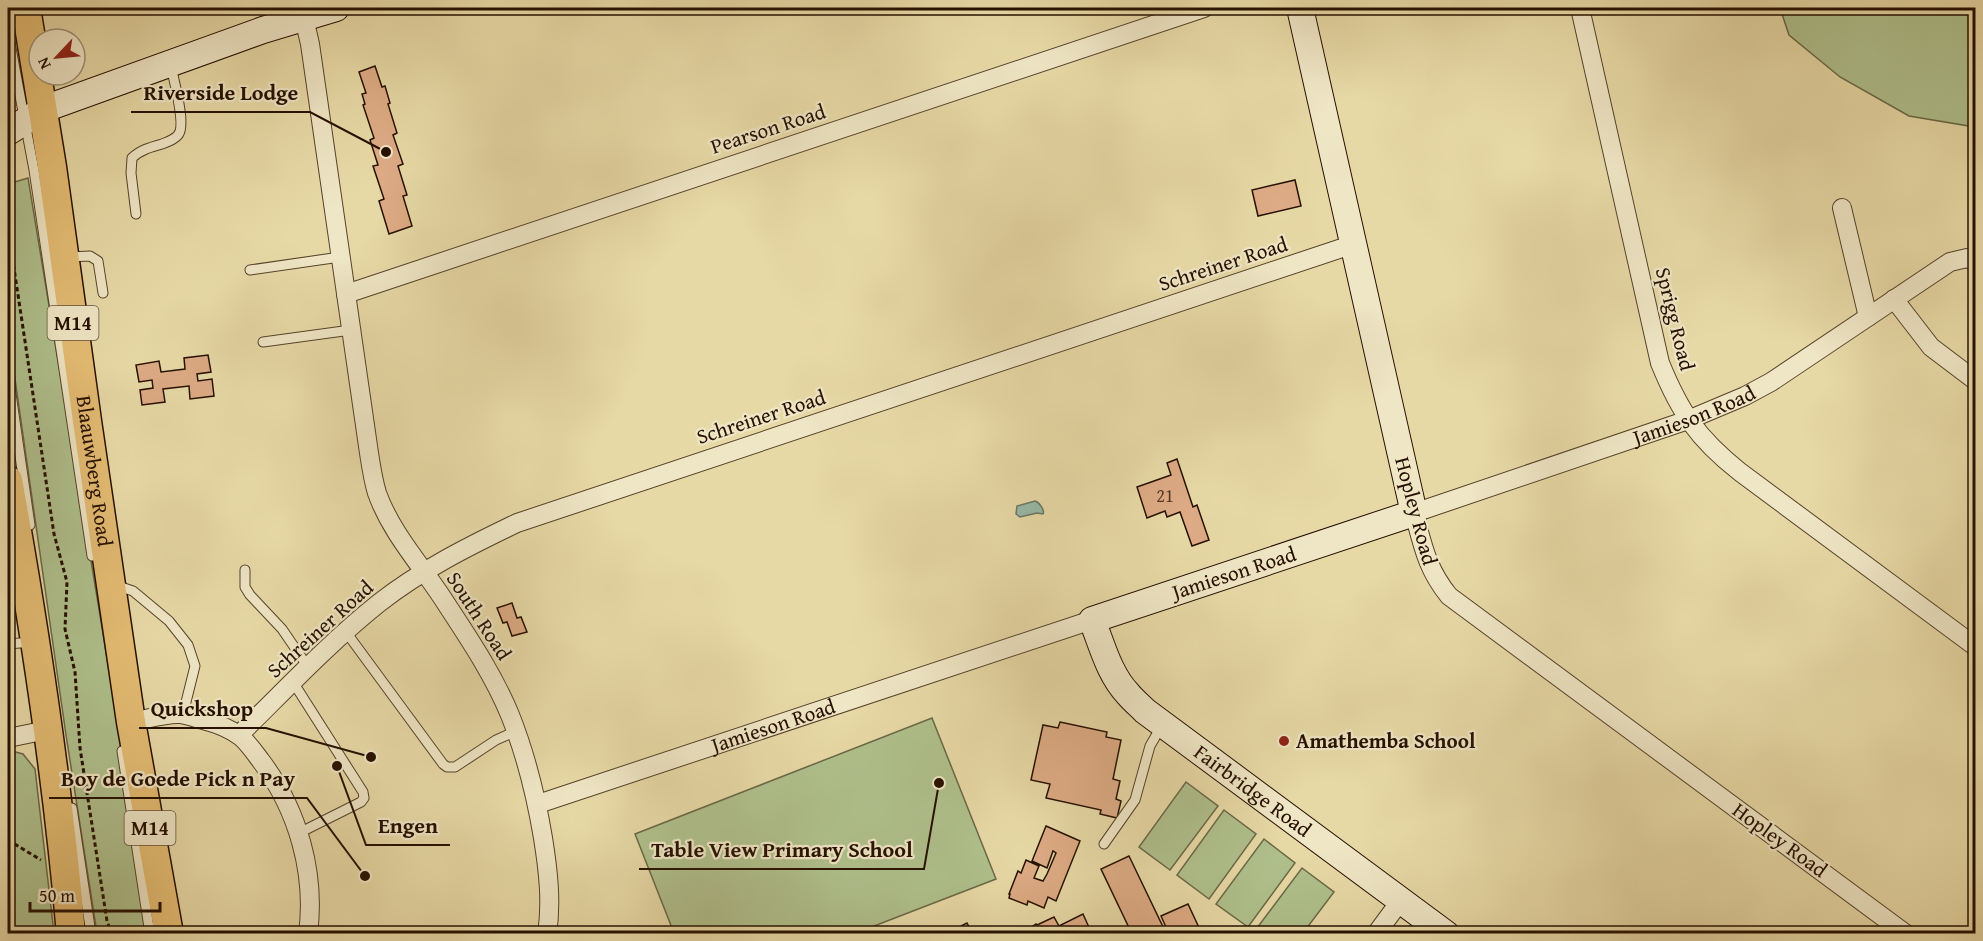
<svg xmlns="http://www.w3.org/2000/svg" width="1983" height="941" viewBox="0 0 1983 941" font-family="'Gentium Book Plus',serif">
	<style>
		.green { fill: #afc08c; stroke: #6a6846; stroke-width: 1.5 }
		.water { fill: #97baa8; stroke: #6a7665; stroke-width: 1.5 }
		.building { fill: #ddab85; stroke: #261000; stroke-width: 1.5 }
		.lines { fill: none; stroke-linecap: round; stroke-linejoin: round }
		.lane-casing { stroke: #56422a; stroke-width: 11 }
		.street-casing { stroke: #56422a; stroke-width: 20 }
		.secondary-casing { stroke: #261000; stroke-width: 28 }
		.primary-casing { stroke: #261000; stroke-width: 31 }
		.path { stroke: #261000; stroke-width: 3; stroke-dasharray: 4.5 3; stroke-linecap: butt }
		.lane { stroke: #efe6c5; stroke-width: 9 }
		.street { stroke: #efe6c5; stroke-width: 18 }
		.secondary { stroke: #efe6c5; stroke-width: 26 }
		.primary { stroke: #e4bc73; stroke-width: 28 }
		.poi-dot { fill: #8f2418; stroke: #efe6c5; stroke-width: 2 }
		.labels { text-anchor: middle; stroke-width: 4.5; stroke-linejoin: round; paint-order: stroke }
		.number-label { font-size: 18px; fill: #543721 }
		.shield { fill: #efe6c5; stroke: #62503b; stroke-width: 1.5 }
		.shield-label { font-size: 20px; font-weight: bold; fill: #261000 }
		.street-label { font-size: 21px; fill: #261000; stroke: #efe6c5 }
		.poi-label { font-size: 21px; font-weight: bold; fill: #261000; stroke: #efe6c5; text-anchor: start }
		.leader { fill: none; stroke: #261000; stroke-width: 2 }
		.callout-dot { fill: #261000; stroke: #efe6c5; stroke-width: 2 }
		.callout-label { font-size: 22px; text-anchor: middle; font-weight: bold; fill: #261000; stroke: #efe6c5; stroke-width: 4.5; stroke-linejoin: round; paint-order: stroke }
	</style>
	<rect width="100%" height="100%" fill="#e7d9a6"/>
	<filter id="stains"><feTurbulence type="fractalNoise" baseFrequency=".00333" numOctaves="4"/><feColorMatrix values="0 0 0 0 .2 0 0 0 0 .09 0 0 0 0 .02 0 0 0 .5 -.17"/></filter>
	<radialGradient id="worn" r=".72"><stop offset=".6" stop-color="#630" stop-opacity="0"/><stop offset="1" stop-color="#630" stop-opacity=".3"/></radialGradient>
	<g class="green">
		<path d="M1780,8H1975V127L1909,116L1840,77L1789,35Z"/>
		<path d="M28,178L118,725L147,933H97L66,735L8,330V184Z"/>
		<path d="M932,718L996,879L856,933H674L635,834Z"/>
		<path d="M8,750L23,754L35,769L54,933H8Z"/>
		<path d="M1186,782L1218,806L1170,870L1139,847Z"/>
		<path d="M1224,810L1256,834L1209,899L1177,875Z"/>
		<path d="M1264,839L1295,863L1248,927L1216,904Z"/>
		<path d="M1302,868L1334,892L1303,933H1256L1254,932Z"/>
	</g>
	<path class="water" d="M1035,501C1039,502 1045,510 1043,514L1037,513L1020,517L1016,514L1017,506Z"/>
	<g class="building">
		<path d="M375,66L382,87L385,86L390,103L388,104L397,133L393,135L403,164L398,166L407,195L403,196L412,226L389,234L379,201L384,199L373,166L378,165L370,140L374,138L363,105L365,104L362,94L366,93L359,72Z"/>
		<path d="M1295,180L1301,206L1258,216L1252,190Z"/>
		<path d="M208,355L211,372L197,374L198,381L212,379L214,396L190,399L189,386L163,389L165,402L142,405L140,390L153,388L152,380L139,382L136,365L159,361L161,372L185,369L184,358Z"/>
		<path d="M1177,459L1193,507L1197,505L1209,540L1192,546L1180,512L1167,517L1165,511L1147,518L1137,487L1171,475L1167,463Z"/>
		<path d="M512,603L517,618L521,617L527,632L512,636L507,622L503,623L497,608Z"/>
		<path d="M1060,722L1107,732L1106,737L1121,740L1113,779L1120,781L1116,799L1121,801L1117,818L1100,814L1101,810L1046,798L1050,784L1031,780L1043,725L1058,728Z"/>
		<path d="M1046,826L1080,841L1056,901L1048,897L1044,908L1028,901L1027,905L1009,898L1010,894H1009L1018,871L1021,873L1026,860L1039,866L1034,878L1043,881L1047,874L1056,853L1053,851L1047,868L1032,861Z"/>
		<path d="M1129,856L1165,931L1163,934H1132L1101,869Z"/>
		<path d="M1188,904L1202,934H1169L1161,916Z"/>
		<path d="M1083,914L1092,934H1021L1036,924L1037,925L1054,917L1059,926Z"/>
		<path d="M967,923L973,934H945Z"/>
	</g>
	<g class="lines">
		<defs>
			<g id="lane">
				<path d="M8,32L34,170L92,556"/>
				<path d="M136,214L131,173L132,158C140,150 151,147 162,144C167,142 174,140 178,135C187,125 173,79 171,65"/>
				<path d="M69,257L90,256L98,261L103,293"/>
				<path d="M250,270L340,257"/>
				<path d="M263,342L351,330"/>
				<path d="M8,373L30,525"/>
				<path d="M245,570V587L250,595L282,629L308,667"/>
				<path d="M115,585L133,591L169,621L188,645L195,666L183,714"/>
				<path d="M346,632L443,764L447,767H455L496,740L516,731"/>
				<path d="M8,644L32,642"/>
				<path d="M293,682L363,792L364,798L361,802L299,833"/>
				<path d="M122,751L150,934"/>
				<path d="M72,808L91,934"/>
				<path d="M1104,844L1135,800L1150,746L1161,727"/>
			</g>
			<g id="street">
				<path d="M1580,8L1660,363C1680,412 1697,438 1740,472L1976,647"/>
				<path d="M304,18L310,44L369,453C371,466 373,480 377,493C392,535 424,568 447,605C470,640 494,676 510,715C526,755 536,796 543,838C548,869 552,902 547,934"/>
				<path d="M1842,208L1868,317"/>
				<path d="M346,294L1204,8"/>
				<path d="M1894,299L1931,347L1976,381"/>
				<path d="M131,722C148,719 165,713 181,714C188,715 196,718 203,720C215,723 231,729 241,737C249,744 255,753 261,761C298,810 316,873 308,934"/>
				<path d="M239,735C285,690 329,643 379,603C421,570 469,546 517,523L1354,244"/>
				<path d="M8,738L47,730"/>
				<path id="s1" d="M538,804L1092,620"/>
				<path d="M1376,934L1401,900"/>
				<path id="s2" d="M1906,934L1449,596C1427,569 1423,546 1414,513L1688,420L1745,396L1771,382L1950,262L1967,258L1976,262"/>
			</g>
			<g id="secondary">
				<path id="s3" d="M1300,8L1414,513L1092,620C1102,645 1109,674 1128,694C1133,700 1139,705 1145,711L1446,934"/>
				<path d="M8,132L44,109L263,30L336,8"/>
			</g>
			<g id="primary">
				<path id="s4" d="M26,8L52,167L87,421L131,722L169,934"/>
				<path d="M8,480C35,630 58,782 71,934"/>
			</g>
		</defs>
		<use href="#lane" class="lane-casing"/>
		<use href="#street" class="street-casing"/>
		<use href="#secondary" class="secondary-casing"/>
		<use href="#primary" class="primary-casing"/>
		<g class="path">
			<path d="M9,235L54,534L67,582L65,629L75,672L80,748L107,921L112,934"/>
			<path d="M8,840L41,860"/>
		</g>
		<use href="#lane" class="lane"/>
		<use href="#street" class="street"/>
		<use href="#secondary" class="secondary"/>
		<use href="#primary" class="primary"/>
	</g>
	<circle class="poi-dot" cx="1284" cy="741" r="6"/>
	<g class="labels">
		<g class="number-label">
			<text x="1165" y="502">21</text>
		</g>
		<g class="shield">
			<rect x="47.5" y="306" width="51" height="34" rx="4.5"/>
			<rect x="124.5" y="811" width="51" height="34" rx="4.5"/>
		</g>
		<g class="shield-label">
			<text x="73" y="330">M14</text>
			<text x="150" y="835">M14</text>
		</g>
		<g class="street-label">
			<text transform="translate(768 129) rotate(-18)" y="7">Pearson Road</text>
			<text transform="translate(1223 264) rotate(-18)" y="7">Schreiner Road</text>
			<text transform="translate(1675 319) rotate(76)" y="7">Sprigg Road</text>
			<text dy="7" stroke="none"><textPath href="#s2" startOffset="956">Jamieson Road</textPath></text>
			<text transform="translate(761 417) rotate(-18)" y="7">Schreiner Road</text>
			<text dy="7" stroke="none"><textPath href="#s4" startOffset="468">Blaauwberg Road</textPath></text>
			<text transform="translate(1416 511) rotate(75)" y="7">Hopley Road</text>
			<text transform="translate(1234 573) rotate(-18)" y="7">Jamieson Road</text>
			<text transform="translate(479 616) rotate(57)" y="7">South Road</text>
			<text transform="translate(320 629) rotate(-42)" y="7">Schreiner Road</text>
			<text dy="7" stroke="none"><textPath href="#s1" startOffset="248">Jamieson Road</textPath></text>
			<text dy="7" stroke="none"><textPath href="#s3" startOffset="1098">Fairbridge Road</textPath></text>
			<text transform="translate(1780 840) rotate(36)" y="7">Hopley Road</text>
		</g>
		<g class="poi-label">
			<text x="1296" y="748">Amathemba School</text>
		</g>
	</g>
	<path class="leader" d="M386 152L310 112H131M371 757L266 728H139M365 876L307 798H49M337 766L366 845H450M939 783L924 869H639"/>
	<g class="callout-dot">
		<circle cx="386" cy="152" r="6"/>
		<circle cx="371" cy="757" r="6"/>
		<circle cx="365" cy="876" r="6"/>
		<circle cx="337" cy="766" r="6"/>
		<circle cx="939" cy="783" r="6"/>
	</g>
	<g class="callout-label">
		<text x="221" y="100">Riverside Lodge</text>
		<text x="202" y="716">Quickshop</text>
		<text x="178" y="786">Boy de Goede Pick n Pay</text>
		<text x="408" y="833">Engen</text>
		<text x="782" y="857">Table View Primary School</text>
	</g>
	<rect width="1983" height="941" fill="none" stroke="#e7d9a6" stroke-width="30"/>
	<rect x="9" y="9" width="1965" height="923" fill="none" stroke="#261000" stroke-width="3"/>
	<rect x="15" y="15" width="1953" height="911" fill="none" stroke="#261000" stroke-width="1.5"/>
	<g transform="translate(57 57) rotate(244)"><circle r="28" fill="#efe6c5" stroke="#9f9076" stroke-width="1.5"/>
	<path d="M0-4.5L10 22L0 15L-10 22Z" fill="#8f2418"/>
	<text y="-9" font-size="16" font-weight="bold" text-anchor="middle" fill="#261000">N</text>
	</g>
	<path d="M30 902v9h130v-9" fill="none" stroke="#261000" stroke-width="3"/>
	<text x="39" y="902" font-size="18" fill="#261000" stroke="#efe6c5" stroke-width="4.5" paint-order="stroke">50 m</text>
	<rect width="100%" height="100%" filter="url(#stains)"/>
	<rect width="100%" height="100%" fill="url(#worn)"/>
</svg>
